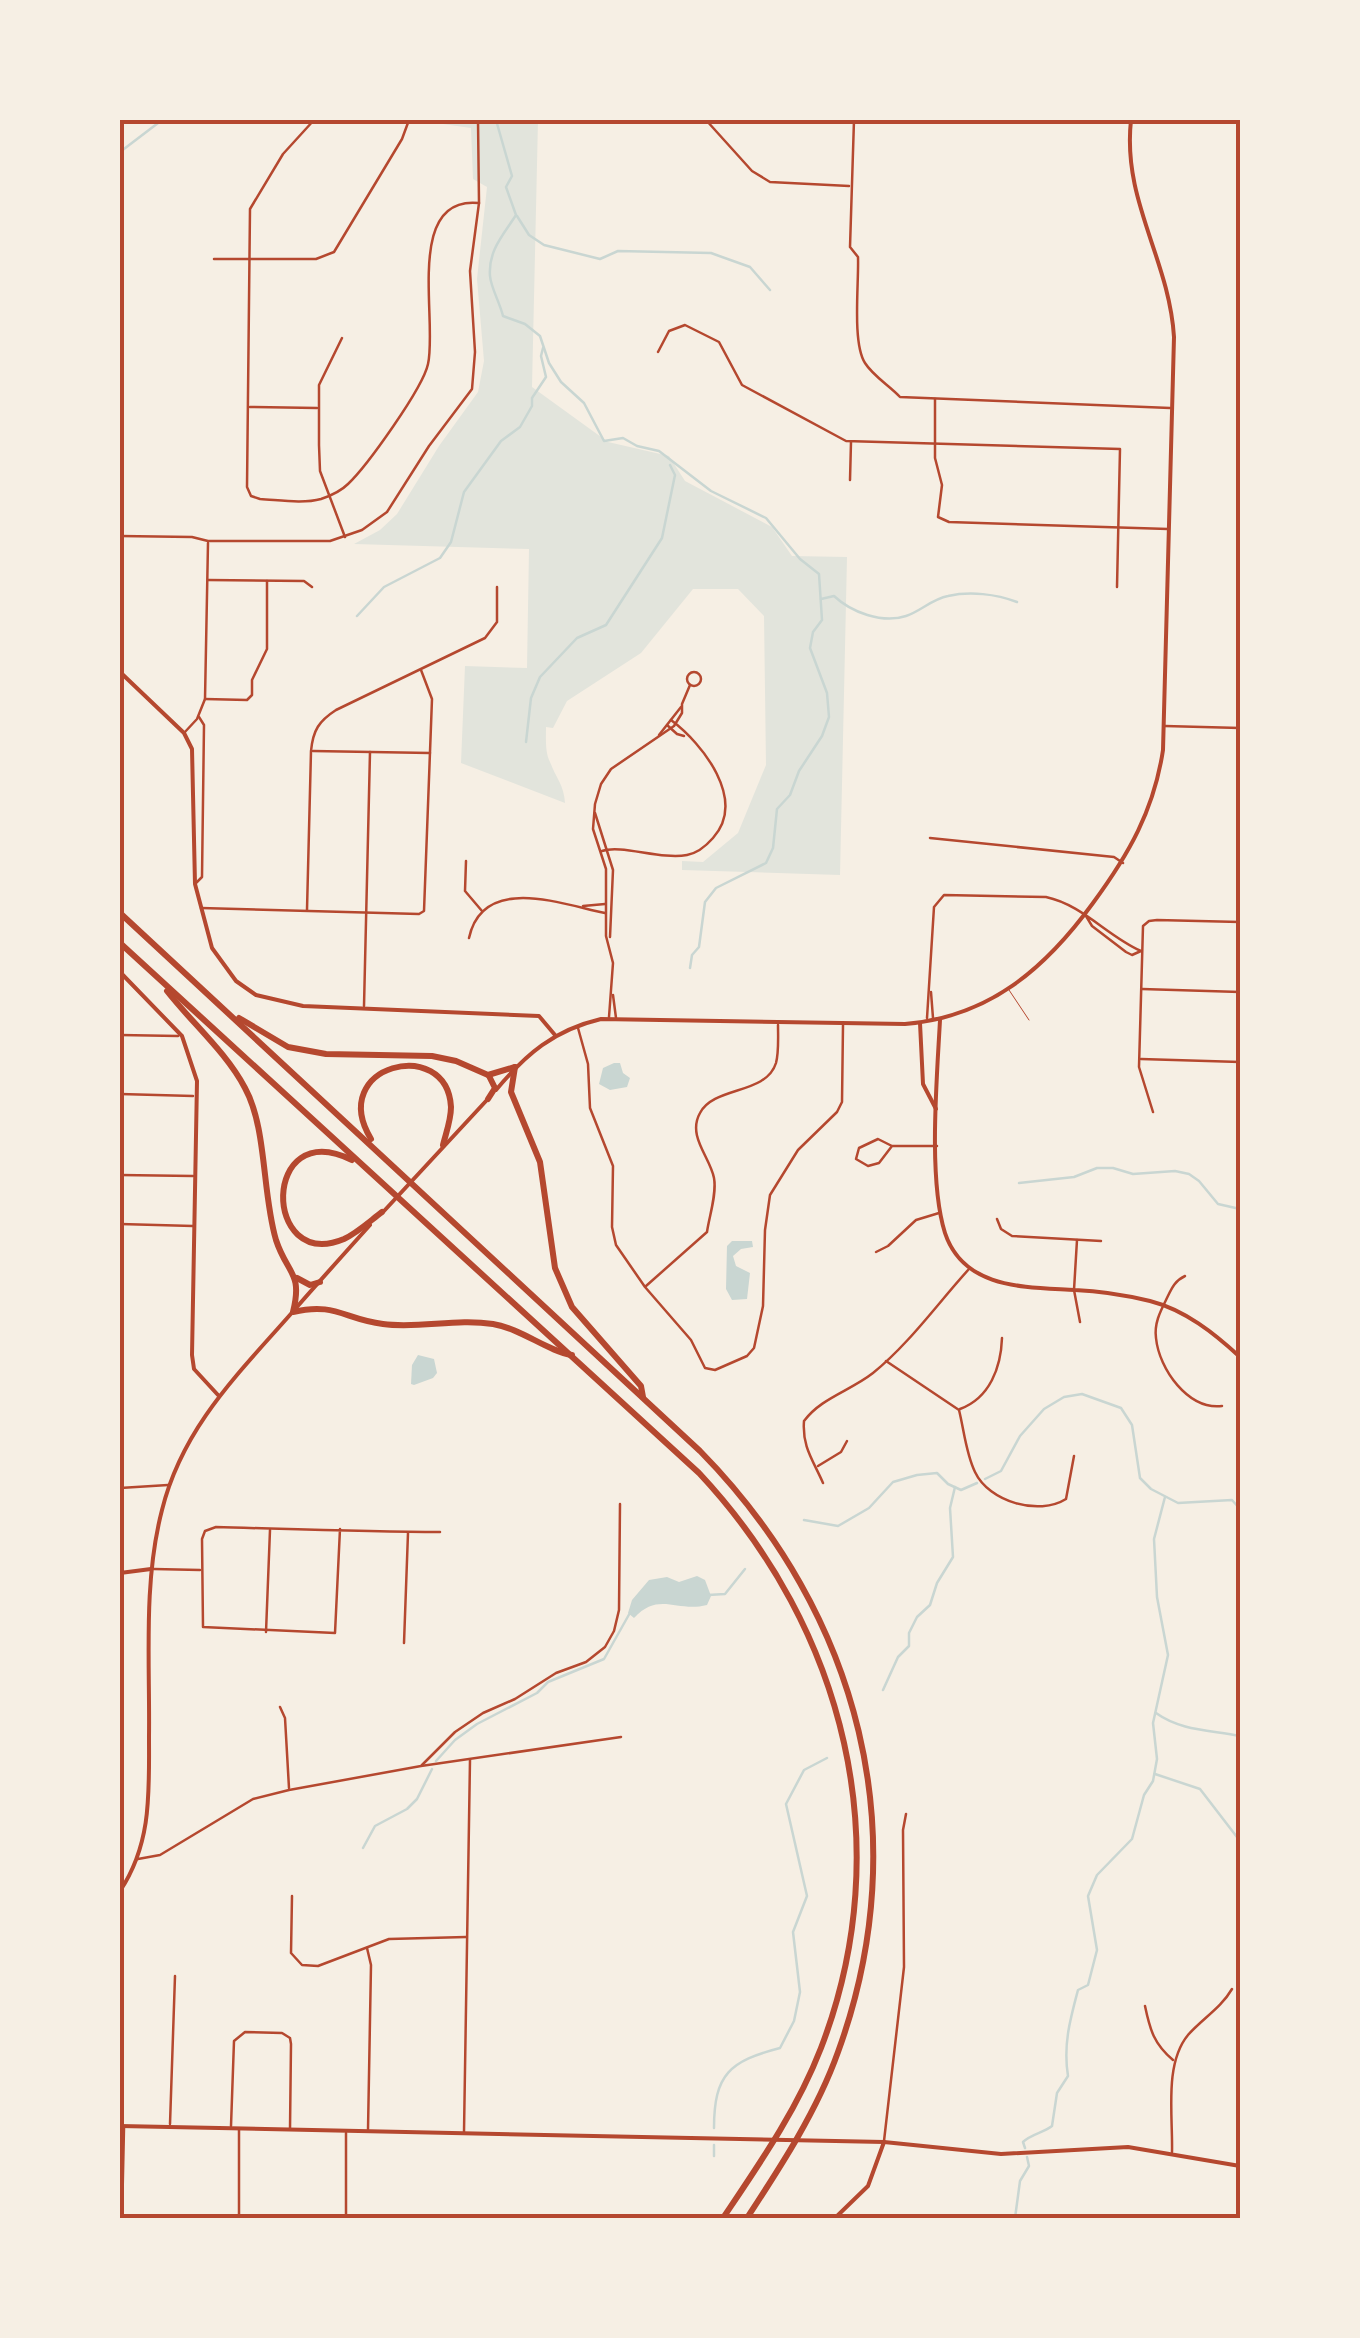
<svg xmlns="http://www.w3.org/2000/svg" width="1360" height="2338" viewBox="0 0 1360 2338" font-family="Raleway,sans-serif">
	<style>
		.green { fill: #e2e4dc }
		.water { fill: #c9d6d2 }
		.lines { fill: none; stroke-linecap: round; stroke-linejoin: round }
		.stream { stroke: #c9d6d2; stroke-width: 2.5 }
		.service { stroke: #b5482f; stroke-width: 1 }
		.minor { stroke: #b5482f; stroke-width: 2.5 }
		.tertiary { stroke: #b5482f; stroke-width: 4 }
		.secondary { stroke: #b5482f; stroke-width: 4 }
		.motorway { stroke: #b5482f; stroke-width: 6 }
		.neatline { fill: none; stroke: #b5482f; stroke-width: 4 }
	</style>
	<rect width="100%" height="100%" fill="#f6efe4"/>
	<path class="green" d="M415,120H538L532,387L608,442L669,456L685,481L772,527L792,556L847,557L840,875L682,870V861L703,862L738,833L766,765L764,616L738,589H693L641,653L567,701L553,728L546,727C546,739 545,752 550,762C556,778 564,785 565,803L461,763L465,666L527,668L529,549L354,544L380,530L397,514L439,446L478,392L484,361L477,279L487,187L473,179L471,128Z"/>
	<g class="water">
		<path d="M614,1063H620L623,1073L630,1078L627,1087L610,1090L599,1084L603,1068Z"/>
		<path d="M732,1241H752L753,1247L741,1249L733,1256L736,1266L750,1273L747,1299L732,1300L726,1289L727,1246Z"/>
		<path d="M418,1355L434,1359L437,1373L433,1378L414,1385L411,1384L412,1365Z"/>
		<path d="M697,1576L705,1580L711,1596L707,1605C677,1613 659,1591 634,1618L628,1613L632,1600L649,1580L667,1577L679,1582Z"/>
	</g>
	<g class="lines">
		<g class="stream">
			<path d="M496,120L512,176L506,187L516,215C504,234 488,250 490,276C491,288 500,303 503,316L525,324L540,336L549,363L561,382L584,403L604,441L623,438L637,446L659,451L711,491L766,518L800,559L819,574L822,620L813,632L810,648L827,693L829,717L822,736L799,771L790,795L777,809L773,848L766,863L716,888L705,902L699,947L692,955L690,968"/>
			<path d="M120,152L162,120"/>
			<path d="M517,216L529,235L544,245L600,259L618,251L711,253L750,267L770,290"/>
			<path d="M821,599L834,596C851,612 882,624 906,616C921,611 932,599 948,596C970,591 996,594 1017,602"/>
			<path d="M357,616L384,587L440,558L451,542L464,492L501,441L520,427L532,406V398L546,377L541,356L543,348"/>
			<path d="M526,742L531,698L540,677L577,638L606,625L662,538L675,475L670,465"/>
			<path d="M1019,1183L1074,1177L1097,1168H1113L1133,1174L1175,1171L1189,1174L1199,1181L1218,1204L1240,1209"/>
			<path d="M985,1479L1001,1471L1020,1436L1044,1409L1064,1397L1082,1394L1121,1408L1132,1425L1140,1478L1151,1489L1178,1503L1232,1500L1240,1509"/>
			<path d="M804,1520L838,1526L869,1508L893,1482L917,1475L937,1473L948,1484L961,1490L977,1483"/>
			<path d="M708,1595L725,1594L745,1569"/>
			<path d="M883,1690L898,1657L909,1646V1633L917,1617L930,1605L937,1583L953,1557L950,1508L955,1487"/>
			<path d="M1156,1713C1181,1731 1211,1730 1240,1736"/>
			<path d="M436,1761L455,1740L477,1724L537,1693L548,1682L604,1659L631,1611"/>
			<path d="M1155,1774L1200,1789L1240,1841"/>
			<path d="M363,1848L375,1826L407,1809L417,1799L432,1769"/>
			<path d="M714,2128C714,2074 730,2061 780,2048L794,2021L800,1992L793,1932L807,1896L786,1804L804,1770L827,1758"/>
			<path d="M1025,2148L1023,2142C1031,2134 1043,2133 1052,2126L1057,2093L1068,2076C1063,2045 1070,2020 1078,1990L1088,1985L1097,1950L1088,1896L1097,1875L1132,1839L1144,1795L1153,1781L1157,1759L1153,1723L1168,1655L1157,1597L1154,1539L1165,1497"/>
			<path d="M714,2156V2145"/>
			<path d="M1015,2218L1020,2181L1029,2166L1027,2157"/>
		</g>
		<path class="service" d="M1009,990L1029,1020"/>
		<g class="minor">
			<path d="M314,120L283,154L250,209L247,487L251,496L260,499C279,500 303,504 321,499C330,496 341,491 348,484C367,466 423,388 428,364C438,321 404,195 479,203"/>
			<path d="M706,120L752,171L770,182L849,186"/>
			<path d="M854,120L850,247L858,257C859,283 852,343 865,363C873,376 890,386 900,397L1170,408"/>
			<path d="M214,259H316L334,252L402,139L409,120"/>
			<path d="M342,338L319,385V445L320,471L345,537"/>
			<path d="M658,352L669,331L685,325L719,342L742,385L846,441L1120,449L1117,587"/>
			<path d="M935,399V458L942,485L938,517L949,522L1168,529"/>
			<path d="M250,407L317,408"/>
			<path d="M850,480L851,442"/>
			<path d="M120,536L192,537L208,541H330L362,530L387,512L429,446L472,389L475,352L470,271L479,203L478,120"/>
			<path d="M208,580L304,581L312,587"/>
			<circle cx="694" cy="679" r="7"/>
			<path d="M205,699L247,700L252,695V680L267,649V581"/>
			<path d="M667,725L677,734L684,736"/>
			<path d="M1165,726L1240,728"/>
			<path d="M184,733L197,719L205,699L208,543"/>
			<path d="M659,735L681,707"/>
			<path d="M313,751L430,753"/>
			<path d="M595,813L613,870L610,937"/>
			<path d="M930,838L1114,857L1123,863"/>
			<path d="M602,851C621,844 661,860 687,855C698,853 706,846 713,838C747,800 703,744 671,720"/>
			<path d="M466,861L465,891L482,911"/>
			<path d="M196,883L202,877L204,725L199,717"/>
			<path d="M583,906L605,904"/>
			<path d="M201,908L419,914L424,911L432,699L421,670"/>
			<path d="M307,910L311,751C313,730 319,721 336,710L485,638L497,622V587"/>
			<path d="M469,938C483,873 564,905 605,913"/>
			<path d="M1142,989L1240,992"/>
			<path d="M931,992L933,1018"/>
			<path d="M613,995L616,1018"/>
			<path d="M364,1006L370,752"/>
			<path d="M609,1017L613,963L606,936V869L593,829L595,804L601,784L611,769L674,726L682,713V704L690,685"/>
			<path d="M927,1018L934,907L944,895L1046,897C1083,905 1107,936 1141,951L1132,955L1126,952L1092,926L1086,916"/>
			<path d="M578,1028L588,1064L590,1108L613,1166L612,1227L616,1245L645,1287L691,1340L705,1368L715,1370L747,1356L754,1348L763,1306L765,1230L770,1195L798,1150L837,1112L842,1102L843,1025"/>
			<path d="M120,1035L178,1036"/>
			<path d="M1141,1059L1240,1062"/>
			<path d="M120,1094L193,1096"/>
			<path d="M1153,1112L1139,1067L1143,926L1149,921L1157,920L1240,922"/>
			<path d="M892,1146L879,1163L868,1166L856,1159L859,1148L878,1139L892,1146H937"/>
			<path d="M120,1175L193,1176"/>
			<path d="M997,1219L1001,1229L1012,1236L1101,1241"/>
			<path d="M120,1224L193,1226"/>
			<path d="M1077,1240L1074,1290L1080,1322"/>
			<path d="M876,1252L888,1246L916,1220L939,1213"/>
			<path d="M1185,1276C1174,1281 1171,1290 1166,1300C1160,1312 1154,1324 1156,1338C1159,1369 1188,1410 1222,1406"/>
			<path d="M646,1286L707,1232C709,1217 717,1194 714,1178C710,1157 687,1136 700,1113C714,1086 766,1095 776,1063C779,1052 778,1036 778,1025"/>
			<path d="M886,1361L959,1410C964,1430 966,1454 975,1472C989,1502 1039,1516 1066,1499L1074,1456"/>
			<path d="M960,1409C990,1398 1001,1367 1002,1338"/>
			<path d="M818,1466L841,1452L847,1441"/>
			<path d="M823,1483C813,1460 802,1447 804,1421C821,1398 850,1391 873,1373C909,1344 938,1303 969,1269"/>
			<path d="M120,1488L168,1485"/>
			<path d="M340,1529L335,1633L203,1627L202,1539L205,1531L216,1527C290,1529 366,1532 440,1532"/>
			<path d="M154,1569L200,1570"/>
			<path d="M266,1632L270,1530"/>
			<path d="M404,1643L408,1533"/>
			<path d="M280,1707L285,1718L289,1788"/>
			<path d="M422,1765L455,1732L483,1713L515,1699L556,1673L586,1662L605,1647L614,1631L619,1610L620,1504"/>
			<path d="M138,1859L160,1855L253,1799L289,1790L421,1766L621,1737"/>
			<path d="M292,1896L291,1953L302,1965L318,1966L389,1939L466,1937"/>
			<path d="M367,1948L371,1965L368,2130"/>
			<path d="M1145,2006C1150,2030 1154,2044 1173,2060"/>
			<path d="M170,2124L175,1976"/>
			<path d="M231,2126L234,2041L245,2032L282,2033L290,2038L291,2044L290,2129"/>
			<path d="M464,2132L470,1760"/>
			<path d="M884,2141L904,1967L903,1830L906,1814"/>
			<path d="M1172,2152C1173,2116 1164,2064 1188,2035C1202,2019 1221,2008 1232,1989"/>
			<path d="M122,2218L124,2128"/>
			<path d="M239,2218V2130"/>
			<path d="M346,2218V2133"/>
		</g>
		<g class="tertiary">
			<path d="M120,672L184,733L192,749L195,884L212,948L236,981L256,995L303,1006L539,1016L555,1035"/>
			<path d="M120,972L182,1036L197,1081L192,1355L194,1369L218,1395"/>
			<path d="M940,1020C937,1078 928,1179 945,1233C964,1290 1027,1287 1075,1290C1100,1291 1125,1295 1150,1301C1185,1310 1214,1333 1240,1357"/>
			<path d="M920,1023L923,1084L936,1109"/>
			<path d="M120,1573L151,1569"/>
			<path d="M120,2126L884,2142L1001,2154L1128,2147L1240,2166"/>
			<path d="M835,2218L868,2186L884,2142"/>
		</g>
		<g class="secondary">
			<path d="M496,1090C526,1054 554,1030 601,1019L905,1024C989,1017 1045,969 1093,903C1129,854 1154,810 1163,750L1174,337C1169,258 1122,201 1131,120"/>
			<path d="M384,1211L486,1101"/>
			<path d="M120,1891C152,1843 149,1792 149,1737C150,1662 143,1583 162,1510C182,1429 236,1376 289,1316C316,1285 343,1255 370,1225"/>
		</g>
		<g class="motorway">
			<path d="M120,913L700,1451C860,1614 917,1835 838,2052C817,2111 781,2166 747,2218"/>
			<path d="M120,943L699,1473C845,1629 899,1845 821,2048C797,2110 760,2163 723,2218"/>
			<path d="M167,991C192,1023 226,1052 245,1088C267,1128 262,1193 276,1240C287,1274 303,1272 293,1312C335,1302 344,1319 383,1324C419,1329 456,1318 493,1324C522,1329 547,1351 572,1355"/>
			<path d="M239,1018L288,1047L326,1054L432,1056L456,1061L488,1075L515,1067"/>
			<path d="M515,1067L511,1092L540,1162L555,1268L572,1307L641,1386L643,1397"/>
			<path d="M488,1099L495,1088L489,1076"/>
			<path d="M371,1139C326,1065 447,1035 451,1107C451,1120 446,1133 443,1145"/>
			<path d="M352,1160C261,1115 262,1273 344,1239C357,1233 370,1221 382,1212"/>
			<path d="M297,1278L310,1285L320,1282"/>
		</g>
	</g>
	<rect width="1360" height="2338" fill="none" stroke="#f6efe4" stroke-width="245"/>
	<rect x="122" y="122" width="1116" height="2094" class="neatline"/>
</svg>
